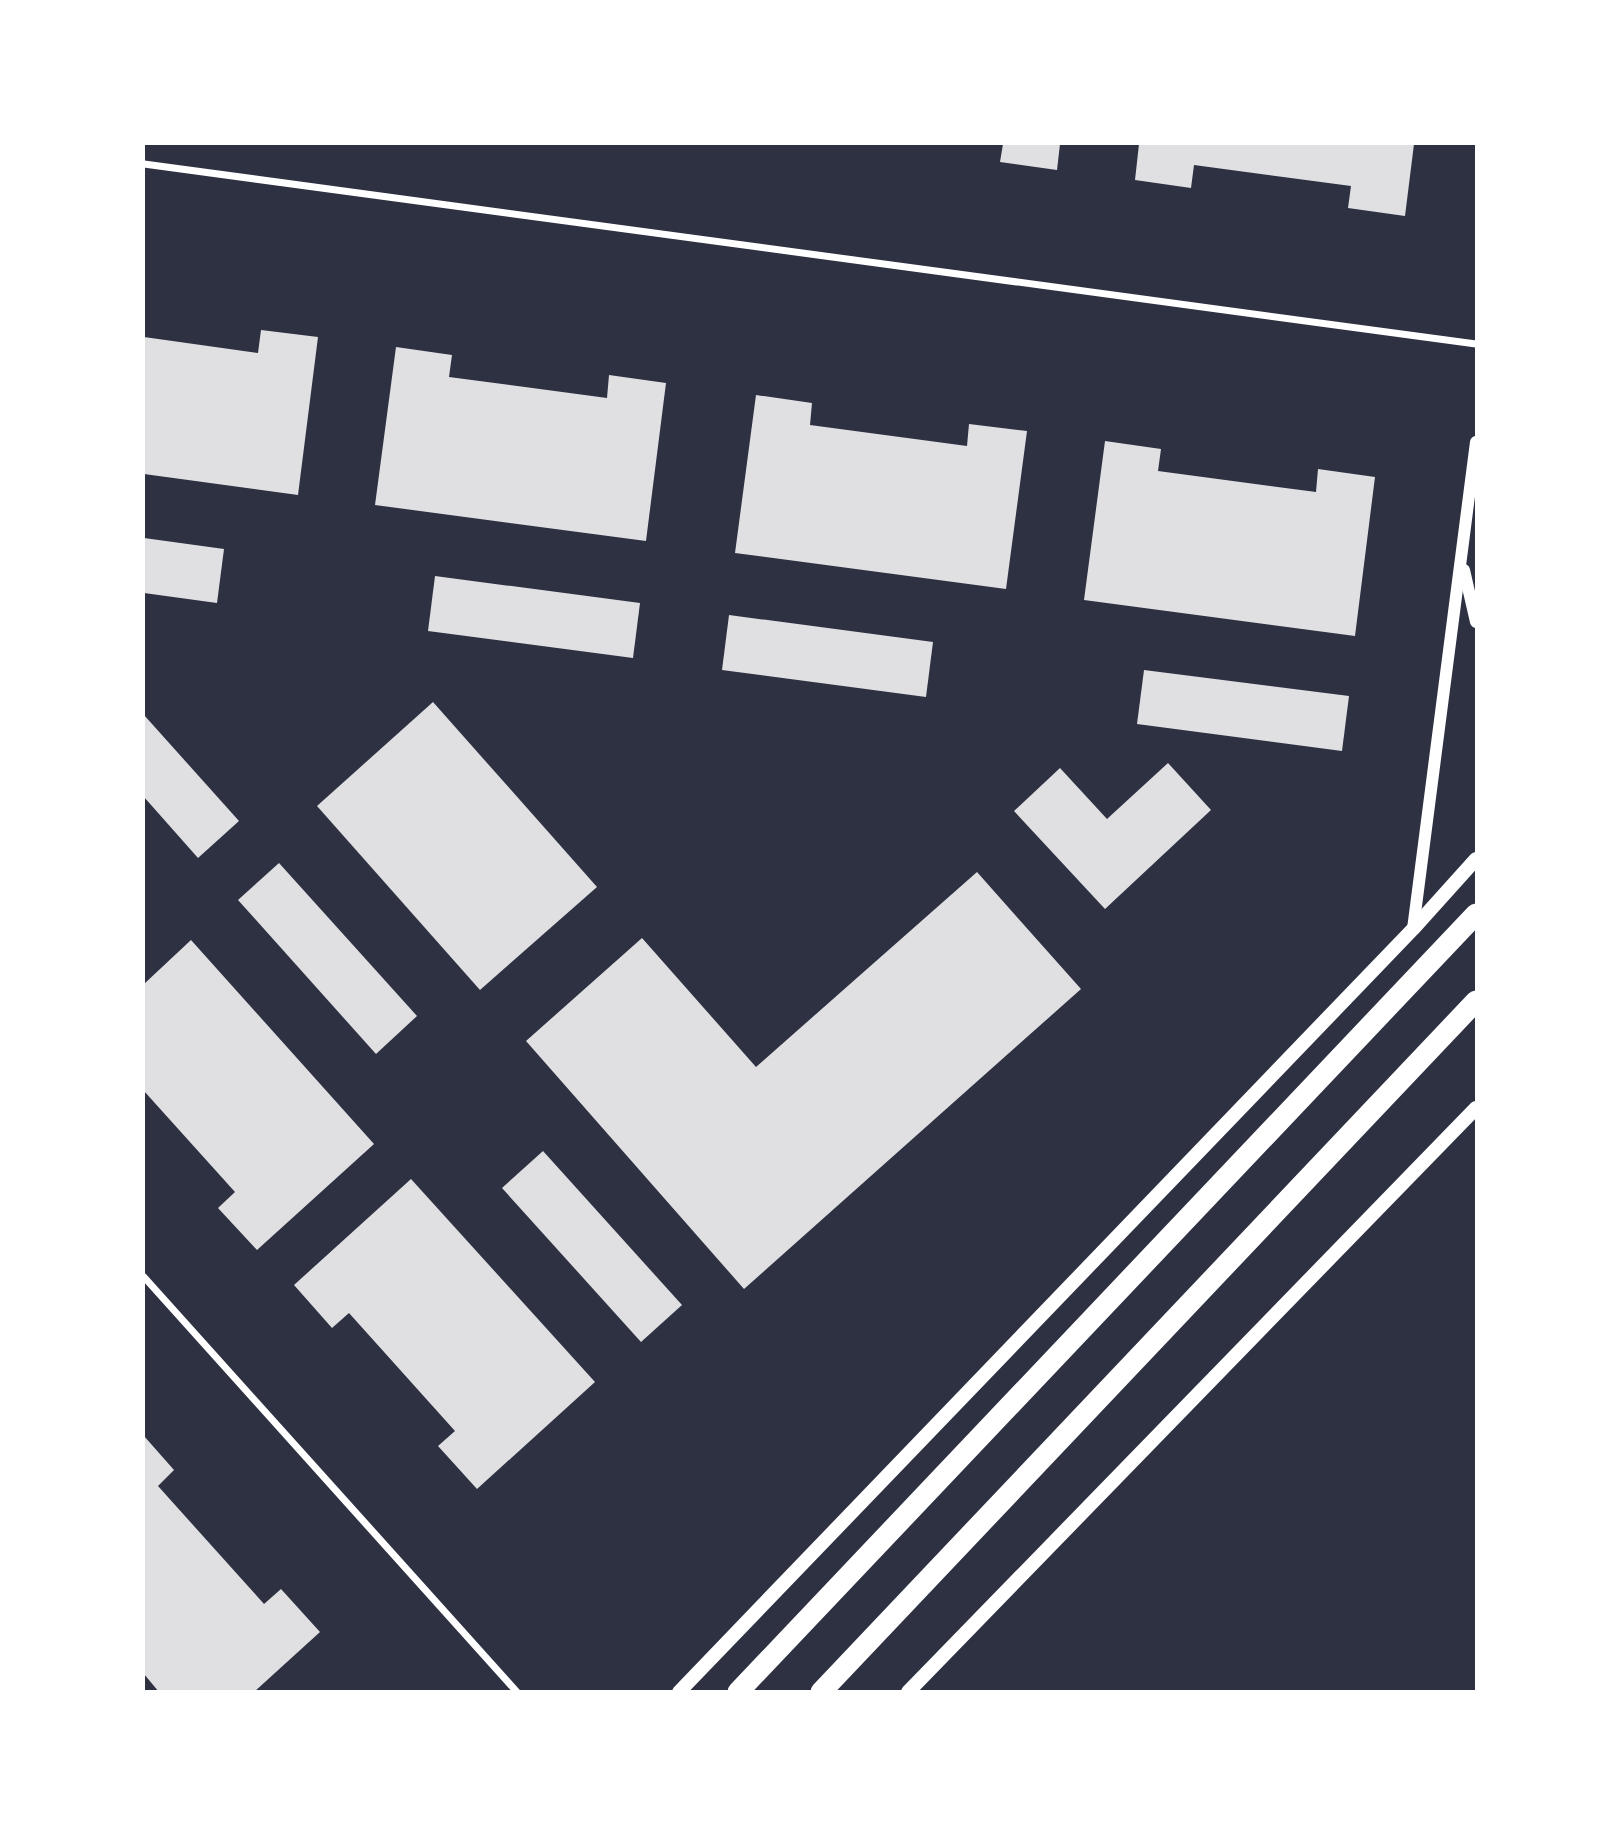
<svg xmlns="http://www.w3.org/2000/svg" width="1620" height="1835" viewBox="0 0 1620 1835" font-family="Poppins,sans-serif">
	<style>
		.building { fill: #e0e0e3 }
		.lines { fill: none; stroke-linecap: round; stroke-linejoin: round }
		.minor { stroke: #fff; stroke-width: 7 }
		.tertiary { stroke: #fff; stroke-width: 12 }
		.secondary { stroke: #fff; stroke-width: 14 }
		.motorway { stroke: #fff; stroke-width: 21 }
	</style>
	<rect width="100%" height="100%" fill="#2d3142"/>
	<g class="building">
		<path d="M1003,144H1060L1057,170L1000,162Z"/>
		<path d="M1139,144H1414L1405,216L1348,208L1351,186L1194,165L1191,188L1135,180Z"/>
		<path d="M261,330L318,337L298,495L144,474V337L258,353Z"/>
		<path d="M396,347L452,355L449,377L607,398L609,375L666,383L646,541L375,505Z"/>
		<path d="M756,395L812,403L810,425L967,446L969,424L1027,431L1006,589L735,553Z"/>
		<path d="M1105,441L1161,449L1158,471L1316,492L1318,469L1375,477L1355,636L1084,600Z"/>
		<path d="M144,538L224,549L217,603L144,593Z"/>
		<path d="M435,576L640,603L633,658L428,631Z"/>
		<path d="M729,615L933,642L926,697L722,670Z"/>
		<path d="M1144,670L1349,696L1342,751L1137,724Z"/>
		<path d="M433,702L597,887L480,990L317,806Z"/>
		<path d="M144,715L239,821L198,858L144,797Z"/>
		<path d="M1168,763L1211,810L1105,909L1014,811L1060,768L1107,819Z"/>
		<path d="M279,863L417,1016L376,1054L238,900Z"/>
		<path d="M977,872L1081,989L744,1289L526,1041L642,938L756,1067Z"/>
		<path d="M191,940L374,1144L257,1250L218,1208L235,1192L144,1091V984Z"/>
		<path d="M543,1151L682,1305L641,1342L502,1188Z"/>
		<path d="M411,1179L595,1382L477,1489L438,1446L455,1431L349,1313L332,1328L294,1285Z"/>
		<path d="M144,1436L174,1470L158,1486L264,1604L281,1589L320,1632L254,1692H159L144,1674Z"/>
	</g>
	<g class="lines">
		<g class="minor">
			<path d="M144,164L1476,344"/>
			<path d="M144,1277L517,1692"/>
		</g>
		<g class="tertiary">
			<path d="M1464,570L1476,622"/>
			<path d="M1413,929L1476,442"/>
		</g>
		<g class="secondary">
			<path d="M679,1692L1413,929L1476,859"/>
			<path d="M908,1692L1476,1108"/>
		</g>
		<g class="motorway">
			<path d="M738,1692L1476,914"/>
			<path d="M821,1692L1476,1001"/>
		</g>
	</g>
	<rect width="1620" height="1835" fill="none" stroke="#ffffff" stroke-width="290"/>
</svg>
